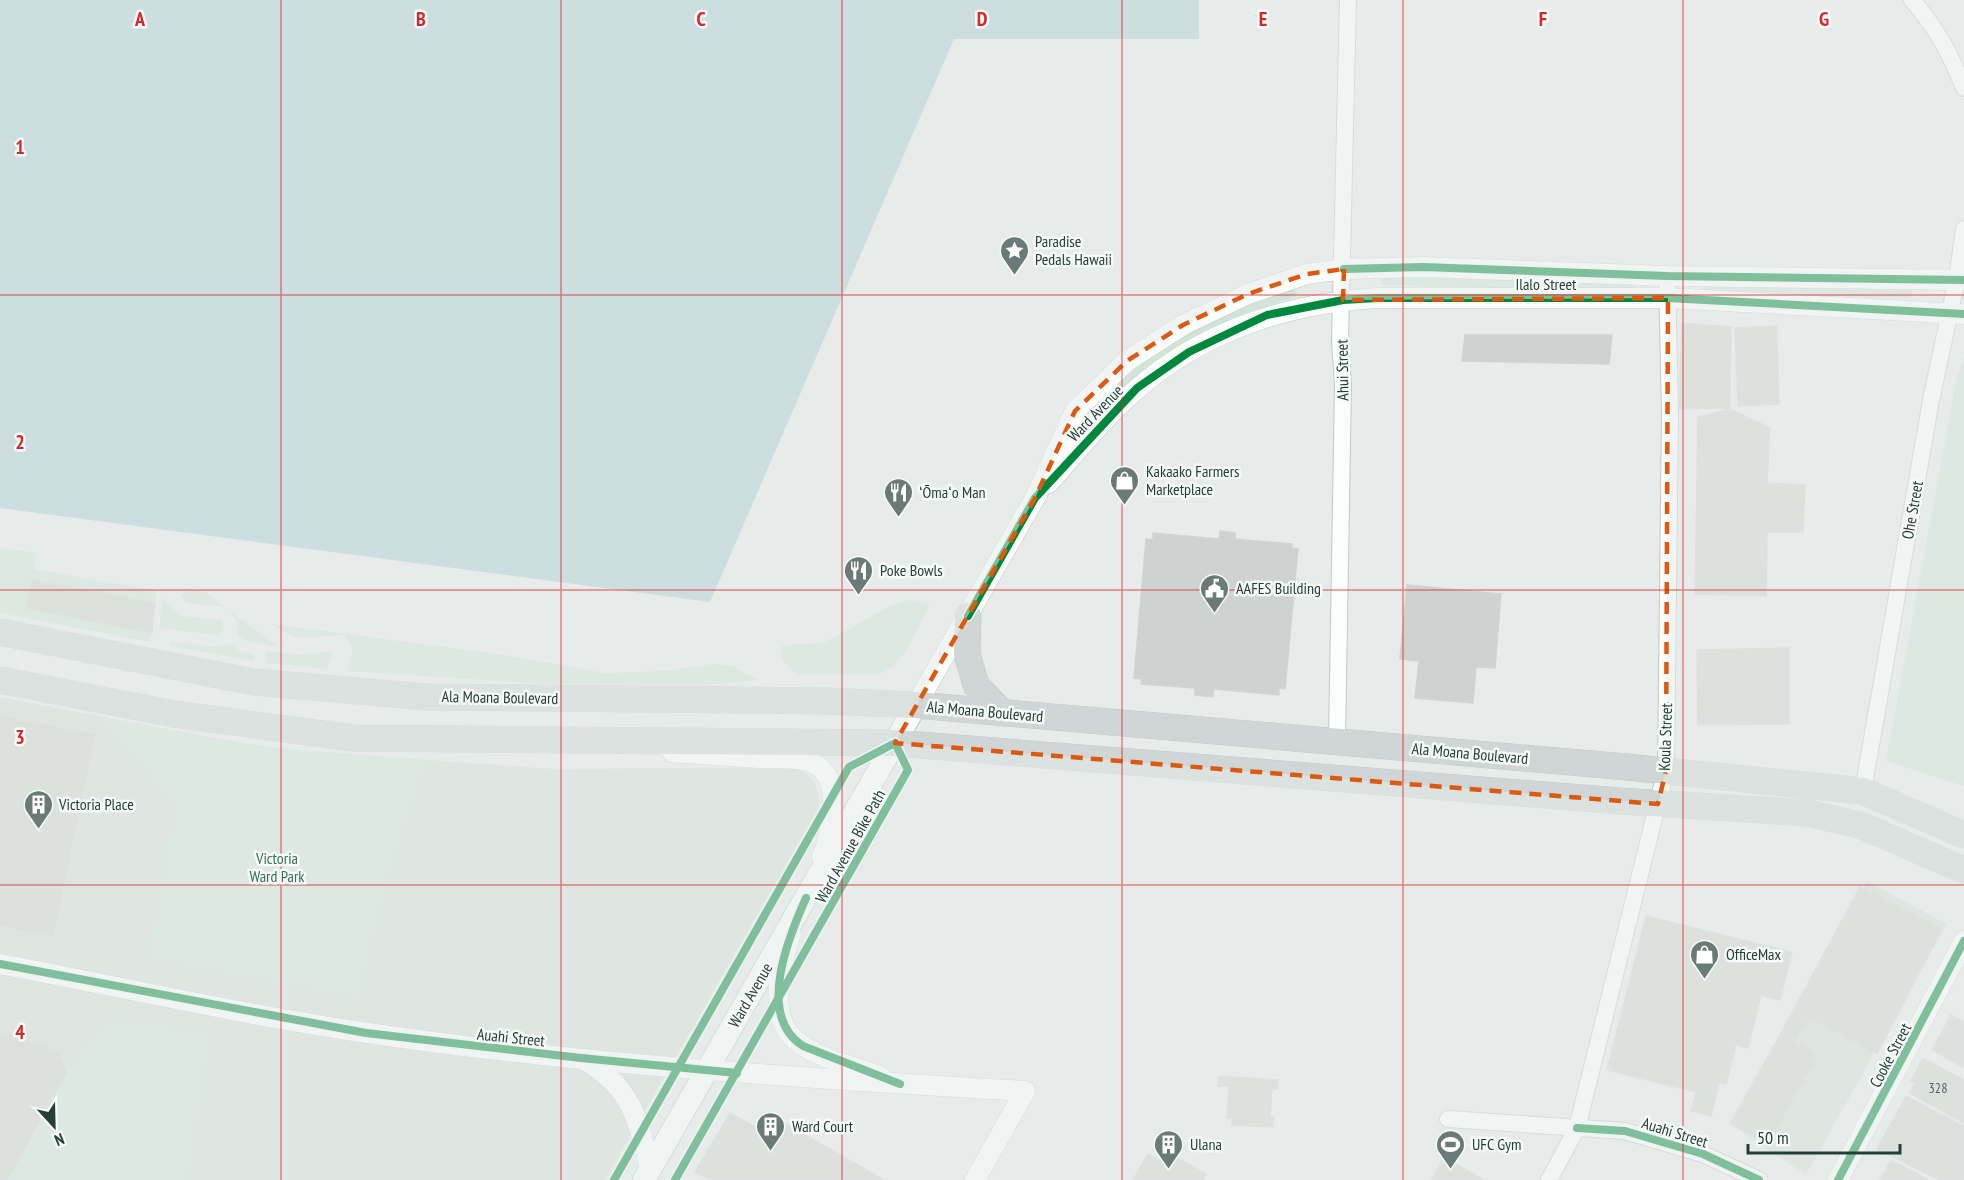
<svg xmlns="http://www.w3.org/2000/svg" width="1964" height="1180" viewBox="0 0 1964 1180" font-family="'PT Sans Narrow',sans-serif">
	<style>
		.built { fill: #d6ddda }
		.green { fill: #d2e3d9 }
		.water { fill: #acccd5 }
		.building { fill: #ced3d1; stroke: #d0d4d3; stroke-width: 1.5 }
		.lines { fill: none; stroke-linecap: round; stroke-linejoin: round }
		.minor-casing { stroke: #c4c9c7; stroke-width: 18 }
		.tertiary-casing { stroke: #c4c9c7; stroke-width: 21 }
		.secondary-casing { stroke: #c4cac8; stroke-width: 24 }
		.primary-casing { stroke: #c3cac9; stroke-width: 27 }
		.minor { stroke: #fbfcfc; stroke-width: 16 }
		.tertiary { stroke: #fbfcfc; stroke-width: 20 }
		.secondary { stroke: #fbfcfc; stroke-width: 22 }
		.primary { stroke: #cfd6d5; stroke-width: 26 }
		.cycleway-casing { stroke: #f6faf8; stroke-width: 11 }
		.cycleway { stroke: #00873e; stroke-width: 8 }
		.marked { fill: none; stroke: #de580e; stroke-width: 4.5; stroke-dasharray: 12 8; stroke-linejoin: round }
		.grid { fill: none; stroke: #d62828; stroke-width: 1.5; stroke-opacity: 0.55 }
		.labels { text-anchor: middle; stroke-width: 5; stroke-linejoin: round; paint-order: stroke }
		.number-label { font-size: 14px; fill: #516460 }
		.poi-label { font-size: 16px; fill: #263e39; stroke: #f6faf8; text-anchor: start }
		.street-label { font-size: 16px; fill: #263e39; stroke: #f6faf8 }
		.park-label { font-size: 16px; fill: #347151; stroke: #f6faf8 }
		.grid-label { font-size: 20px; text-anchor: middle; font-weight: bold; fill: #d62828; stroke: #f6faf8; stroke-width: 5; stroke-linejoin: round; paint-order: stroke }
	</style>
	<rect width="100%" height="100%" fill="#e7ecea"/>
	<g class="built">
		<path d="M0,697L225,740L290,750L555,769L789,767L803,771L813,780L819,793V807L605,1180H0Z"/>
		<path d="M1867,881L1947,924L1806,1175L1729,1123Z"/>
	</g>
	<g class="green">
		<path d="M1381,277L1635,283L1634,292L1381,285Z"/>
		<path d="M1703,285L1913,290L1910,298L1703,293Z"/>
		<path d="M1293,289L1297,292L1295,297L1246,313L1191,340L1094,418L1091,417L1090,411C1149,349 1212,315 1293,289Z"/>
		<path d="M1964,357V786L1886,761L1957,376Z"/>
		<path d="M0,548L37,553L34,569L157,591L155,603L32,580L26,608L152,633L150,642L0,613Z"/>
		<path d="M187,589L205,592L226,607L186,603L181,596Z"/>
		<path d="M162,598L181,616L221,620L224,627L223,631L216,635L159,628Z"/>
		<path d="M909,600L930,605C917,628 903,670 875,675L799,674L790,670L780,655L783,645L823,643L892,605Z"/>
		<path d="M228,610L279,647L245,641L238,636L236,620Z"/>
		<path d="M271,624L498,654L605,673L663,671L713,664L736,666V669L760,680L701,685L545,684L347,671L353,649L344,635L296,638Z"/>
		<path d="M170,641L214,647L230,644L242,652L254,654L253,661L169,646Z"/>
		<path d="M266,651L300,655L330,651L333,655L327,669L265,663Z"/>
		<path d="M101,720H115L265,747L427,760L390,876L359,1000L147,959L174,805Z"/>
		<path d="M106,1018H123L212,1034L191,1165L185,1180H7L67,1071Z"/>
	</g>
	<path class="water" d="M0,0H1199V39H954L710,602L0,508Z"/>
	<g class="building">
		<path d="M1682,323L1731,327L1730,408L1679,409Z"/>
		<path d="M1777,326L1779,404L1738,406L1735,328Z"/>
		<path d="M1465,335H1612L1609,364L1462,361Z"/>
		<path d="M1730,409L1770,428L1767,483L1805,485L1803,532H1767L1766,596L1695,594L1698,417Z"/>
		<path d="M1220,531L1235,533V539L1292,544V548L1298,549L1285,689L1279,688V695L1214,689L1213,697L1195,695V688L1141,684L1142,679L1134,678L1146,539L1153,540V533L1219,539Z"/>
		<path d="M32,580L155,603L152,633L26,608Z"/>
		<path d="M1407,585L1501,594L1495,668L1476,667L1473,703L1415,698L1419,661L1400,659Z"/>
		<path d="M1789,648V724L1698,725L1697,650Z"/>
		<path d="M0,716L95,735L53,936L0,925Z"/>
		<path d="M1860,887L1942,929L1877,1054L1809,1017L1795,1041L1781,1033Z"/>
		<path d="M1646,916L1792,952L1780,1000L1761,995L1748,1048L1729,1043L1711,1116L1691,1111L1696,1092L1607,1070Z"/>
		<path d="M1951,1015L1964,1022V1068L1932,1050Z"/>
		<path d="M0,1032L57,1051L67,1071L7,1180H0Z"/>
		<path d="M1781,1033L1818,1054L1768,1144L1731,1124Z"/>
		<path d="M1729,1044L1736,1046L1726,1084L1720,1082Z"/>
		<path d="M1923,1058L1964,1080V1123L1909,1093L1915,1084L1911,1081Z"/>
		<path d="M1219,1076L1278,1080L1277,1089H1272L1270,1117H1274L1273,1127L1232,1125V1118H1227L1229,1086H1218Z"/>
		<path d="M1906,1096L1964,1126V1180H1939L1877,1149Z"/>
		<path d="M730,1113L762,1131L771,1115L884,1180H710L695,1172Z"/>
		<path d="M1148,1154L1171,1167L1176,1157L1206,1174L1203,1180H1133Z"/>
		<path d="M1444,1157L1484,1180H1432Z"/>
		<path d="M1891,1160L1929,1180H1880Z"/>
	</g>
	<g class="lines">
		<defs>
			<g id="minor">
				<path d="M1912,0C1937,29 1950,53 1964,88"/>
				<path d="M1337,741L1343,385L1340,341L1348,0"/>
				<path d="M1863,791L1931,400L1957,279L1964,229"/>
				<path d="M1448,1119L1625,1131L1703,1154L1759,1180"/>
				<path d="M1549,1180L1577,1128L1666,770L1670,413L1667,276"/>
			</g>
			<g id="tertiary">
				<path d="M1049,483C1077,451 1105,416 1137,389C1204,330 1290,303 1377,298H1668L1964,314"/>
				<path d="M916,705L1035,498L1075,411L1127,361L1183,325L1248,294L1307,274L1344,269L1423,267L1667,276L1964,280"/>
				<path d="M672,752C701,754 730,756 759,758C776,759 794,756 810,762C846,775 832,831 822,857"/>
				<path d="M791,934C781,963 768,1012 792,1037C809,1056 856,1067 880,1076"/>
				<path d="M0,964C122,987 244,1015 368,1033C585,1065 805,1078 1025,1091L975,1180"/>
				<path d="M586,1061C633,1089 638,1120 650,1170"/>
				<path d="M1838,1180L1964,941"/>
			</g>
			<path id="secondary" d="M644,1180L916,705"/>
			<g id="primary">
				<path d="M968,616L967,654L976,685L1003,713"/>
				<path d="M0,632L254,682L427,697L828,701L916,705L1627,767L1863,791L1964,835"/>
				<path d="M0,680L174,714L352,738L895,743L1620,801L1807,813L1860,825L1964,870"/>
			</g>
		</defs>
		<use href="#minor" class="minor-casing"/>
		<use href="#tertiary" class="tertiary-casing"/>
		<use href="#secondary" class="secondary-casing"/>
		<use href="#primary" class="primary-casing"/>
		<use href="#minor" class="minor"/>
		<use href="#tertiary" class="tertiary"/>
		<use href="#secondary" class="secondary"/>
		<use href="#primary" class="primary"/>
		<defs>
			<g id="cycleway">
				<path d="M1344,269L1423,267L1667,276L1964,280"/>
				<path d="M968,616L1035,498L1137,388L1189,352L1267,315L1343,300L1377,298H1668L1964,314"/>
				<path d="M806,898C788,938 756,1016 803,1046L900,1084"/>
				<path d="M0,964L366,1033L581,1058L737,1073"/>
				<path d="M1577,1128L1625,1131L1703,1154L1759,1180"/>
				<path d="M614,1180L849,767L895,743L908,770L675,1180"/>
				<path d="M1838,1180L1964,941"/>
			</g>
		</defs>
		<use href="#cycleway" class="cycleway-casing"/>
		<use href="#cycleway" class="cycleway"/>
	</g>
	<path d="M0 0H1964V1180H0ZM1344,269L1343,300L1668,298L1666,770L1658,804L895,743L1035,498L1075,411L1127,361L1183,325L1248,294L1307,274Z" fill="#e7ecea" fill-opacity=".55" fill-rule="evenodd"/>
	<path class="marked" d="M1344,269L1343,300L1668,298L1666,770L1658,804L895,743L1035,498L1075,411L1127,361L1183,325L1248,294L1307,274Z"/>
	<path class="grid" d="M281,0V1180M561,0V1180M842,0V1180M1122,0V1180M1403,0V1180M1683,0V1180M0,295H1964M0,590H1964M0,885H1964"/>
	<defs>
		<symbol id="sight-pin" viewBox="-11 -11 22 30"><path d="M0 17L-7.5 6A9.5 9.5 0 1 1 7.5 6Z" fill="#6a7b77" stroke="#f6faf8"/><path d="M0-6L1.8-2.2L6-1.7L2.9 1.2L3.7 5.4L0 3.3L-3.7 5.4L-2.9 1.2L-6-1.7L-1.8-2.2Z" fill="#fff"/></symbol>
		<symbol id="shop-pin" viewBox="-11 -11 22 30"><path d="M0 17L-7.5 6A9.5 9.5 0 1 1 7.5 6Z" fill="#6a7b77" stroke="#f6faf8"/><path d="M-5-2.5h2.3a2.7 3.5 0 0 1 5.4 0H5L5.5 6h-11ZM-1.5-2.5h3a1.5 2.3 0 0 0-3 0Z" fill="#fff"/></symbol>
		<symbol id="restaurant-pin" viewBox="-11 -11 22 30"><path d="M0 17L-7.5 6A9.5 9.5 0 1 1 7.5 6Z" fill="#6a7b77" stroke="#f6faf8"/><path d="M-5-6h1v4h1v-4h1v4h1v-4h1v5L-1.5 .5V6h-2V.5L-5-1ZM5-6V6H3V1.5H1.5Q1.5-4 5-6Z" fill="#fff"/></symbol>
		<symbol id="civic-pin" viewBox="-11 -11 22 30"><path d="M0 17L-7.5 6A9.5 9.5 0 1 1 7.5 6Z" fill="#6a7b77" stroke="#f6faf8"/><path d="M-.6-6.5H3V-4.5H.6V-3L4-1V1h2V6H-6V1h2V-1L-.6-3ZM-1.2 2.5V6h2.4V2.5Z" fill="#fff"/></symbol>
		<symbol id="building-pin" viewBox="-11 -11 22 30"><path d="M0 17L-7.5 6A9.5 9.5 0 1 1 7.5 6Z" fill="#6a7b77" stroke="#f6faf8"/><path d="M-4-6H4V6H1V3H-1V6H-4ZM-2.5-4.3h1.7v1.8h-1.7ZM.8-4.3h1.7v1.8H.8ZM-2.5-1h1.7V.8h-1.7ZM.8-1h1.7V.8H.8Z" fill="#fff"/></symbol>
		<symbol id="stadium-pin" viewBox="-11 -11 22 30"><path d="M0 17L-7.5 6A9.5 9.5 0 1 1 7.5 6Z" fill="#6a7b77" stroke="#f6faf8"/><path d="M0-5a6.5 5 0 1 0 0 10a6.5 5 0 1 0 0-10ZM-3.5-1.8h7v3.6h-7Z" fill="#fff"/></symbol>
	</defs>
	<g fill-rule="evenodd">
		<use href="#sight-pin" x="998" y="234" width="33" height="45"/>
		<use href="#shop-pin" x="1108" y="464" width="33" height="45"/>
		<use href="#restaurant-pin" x="882" y="476" width="33" height="45"/>
		<use href="#restaurant-pin" x="842" y="554" width="33" height="45"/>
		<use href="#civic-pin" x="1198" y="572" width="33" height="45"/>
		<use href="#building-pin" x="22" y="788" width="33" height="45"/>
		<use href="#shop-pin" x="1688" y="938" width="33" height="45"/>
		<use href="#building-pin" x="754" y="1110" width="33" height="45"/>
		<use href="#building-pin" x="1152" y="1128" width="33" height="45"/>
		<use href="#stadium-pin" x="1434" y="1128" width="33" height="45"/>
	</g>
	<g class="labels">
		<g class="number-label">
			<text x="1938" y="1093">328</text>
		</g>
		<g class="poi-label">
			<text x="1035" y="247">Paradise<tspan x="1035" dy="18">Pedals Hawaii</tspan></text>
			<text x="1146" y="477">Kakaako Farmers<tspan x="1146" dy="18">Marketplace</tspan></text>
			<text x="919" y="498">ʻŌmaʻo Man</text>
			<text x="880" y="576">Poke Bowls</text>
			<text x="1236" y="594">AAFES Building</text>
			<text x="59" y="810">Victoria Place</text>
			<text x="1726" y="960">OfficeMax</text>
			<text x="792" y="1132">Ward Court</text>
			<text x="1190" y="1150">Ulana</text>
			<text x="1472" y="1150">UFC Gym</text>
		</g>
		<g class="street-label">
			<text x="1546" y="290">Ilalo Street</text>
			<text transform="translate(1342 370) rotate(-91)" y="6">Ahui Street</text>
			<text transform="translate(1095 413) rotate(-46)" y="6">Ward Avenue</text>
			<text transform="translate(1912 510) rotate(-80)" y="6">Ohe Street</text>
			<text transform="translate(500 697) rotate(1)" y="6">Ala Moana Boulevard</text>
			<text transform="translate(985 711) rotate(5)" y="6">Ala Moana Boulevard</text>
			<text transform="translate(1665 737) rotate(-88)" y="6">Koula Street</text>
			<text transform="translate(1470 753) rotate(5)" y="6">Ala Moana Boulevard</text>
			<text transform="translate(850 846) rotate(-61)" y="6">Ward Avenue Bike Path</text>
			<text transform="translate(750 995) rotate(-60)" y="6">Ward Avenue</text>
			<text transform="translate(511 1037) rotate(6)" y="6">Auahi Street</text>
			<text transform="translate(1890 1055) rotate(-62)" y="6">Cooke Street</text>
			<text transform="translate(1675 1132) rotate(17)" y="6">Auahi Street</text>
		</g>
		<g class="park-label">
			<text x="277" y="864">Victoria<tspan x="277" dy="18">Ward Park</tspan></text>
		</g>
	</g>
	<g class="grid-label">
		<text x="140" y="26">A</text>
		<text x="421" y="26">B</text>
		<text x="701" y="26">C</text>
		<text x="982" y="26">D</text>
		<text x="1263" y="26">E</text>
		<text x="1543" y="26">F</text>
		<text x="1824" y="26">G</text>
		<text x="20" y="154">1</text>
		<text x="20" y="449">2</text>
		<text x="20" y="744">3</text>
		<text x="20" y="1039">4</text>
	</g>
	<g transform="translate(54 1126) rotate(158)" stroke="#f6faf8" stroke-width="4.5" paint-order="stroke">
	<path d="M0-4.5L10 22L0 15L-10 22Z" fill="#263e39"/>
	<text y="-9" font-size="16" font-weight="bold" text-anchor="middle" fill="#263e39">N</text>
	</g>
	<path d="M1748 1144v9h152v-9" fill="none" stroke="#263e39" stroke-width="3"/>
	<text x="1757" y="1144" font-size="18" fill="#263e39" stroke="#f6faf8" stroke-width="4.5" paint-order="stroke">50 m</text>
</svg>
